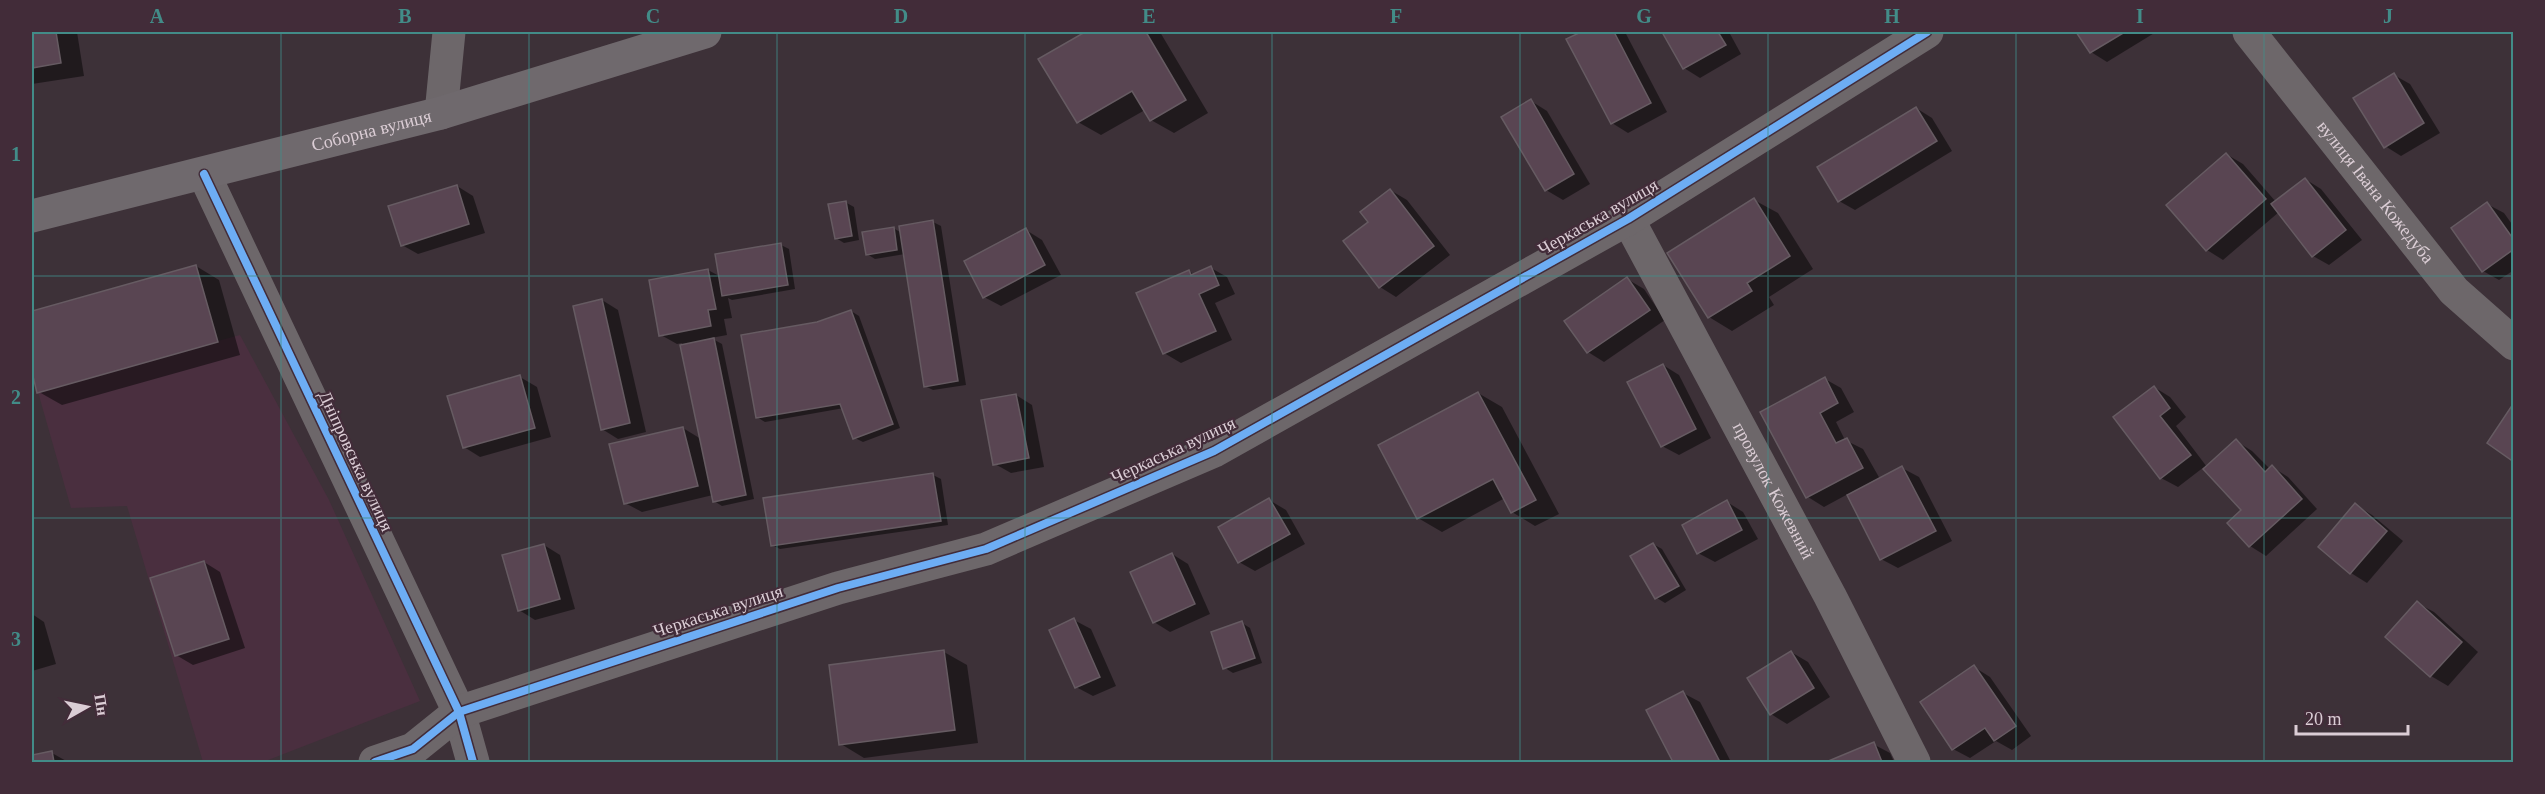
<svg xmlns="http://www.w3.org/2000/svg" width="2545" height="794" viewBox="0 0 2545 794" font-family="'Times New Roman',serif">
	<style>
		.built { fill: #4a2f3f }
		.shadow { fill: #0007 }
		.building { fill: #594552; stroke: #665b62; stroke-width: 1.5 }
		.lines { fill: none; stroke-linecap: round; stroke-linejoin: round }
		.street { stroke: #6d676a; stroke-width: 33 }
		.secondary { stroke: #6f696d; stroke-width: 33 }
		.cycleway-casing { stroke: #422c39; stroke-width: 11 }
		.cycleway { stroke: #6dadf4; stroke-width: 8 }
		.grid { fill: none; stroke: #428c88; stroke-width: 1.5; stroke-opacity: 0.55 }
		.labels { text-anchor: middle; stroke-width: 4.5; stroke-linejoin: round; paint-order: stroke }
		.street-label { font-size: 18px; fill: #dbcdd5; stroke: #422c39 }
		.neatline { fill: none; stroke: #428c88; stroke-width: 2 }
		.grid-label { font-size: 20px; text-anchor: middle; font-weight: bold; fill: #428c88 }
	</style>
	<rect width="100%" height="100%" fill="#3d3138"/>
	<path class="built" d="M196,265L218,341L240,335L329,500L420,701L263,762H203L127,506L71,508L32,371V311Z"/>
	<g class="shadow">
		<path d="M32,32H77L84,76L32,84Z"/>
		<path d="M1088,32H1160L1208,113L1174,133L1151,120L1145,110L1101,135L1078,122L1040,59Z"/>
		<path d="M1584,32H1625L1667,112L1628,133L1612,123L1568,40Z"/>
		<path d="M1664,32H1729L1741,54L1700,78L1684,68Z"/>
		<path d="M2078,32H2156L2107,62L2091,52Z"/>
		<path d="M2394,75L2410,84L2440,133L2401,156L2385,146Z"/>
		<path d="M1531,101L1547,111L1590,184L1563,200L1546,190L1503,118Z"/>
		<path d="M1916,108L1932,118L1952,151L1855,210L1839,201Z"/>
		<path d="M2226,154L2243,164L2276,202L2305,179L2321,189L2362,240L2329,265L2313,256L2279,212L2223,260L2207,250L2168,205Z"/>
		<path d="M457,186L473,196L485,233L418,254L402,245Z"/>
		<path d="M1390,190L1407,200L1450,255L1396,297L1380,287L1345,241L1370,222Z"/>
		<path d="M1754,200L1778,213L1813,269L1769,297L1774,305L1732,331L1709,317Z"/>
		<path d="M845,202L854,207L859,240L844,243L836,238Z"/>
		<path d="M2487,204L2504,213L2514,227V270L2499,280L2483,271Z"/>
		<path d="M933,222L941,226L966,385L933,390L925,386L905,254L875,259L867,254L893,228L902,233Z"/>
		<path d="M1026,230L1042,240L1061,275L1001,306L984,297Z"/>
		<path d="M781,245L789,249L795,289L732,300L728,298L732,318L724,319L727,335L711,338L722,344L754,499L722,506L714,501L713,495L642,512L625,503L683,428L701,439L682,343L677,344L661,335L708,270L721,277Z"/>
		<path d="M196,266L219,280L240,355L62,405L39,392L32,367V313Z"/>
		<path d="M1211,268L1227,277L1235,294L1215,303L1232,340L1181,363L1164,353L1189,271L1195,275Z"/>
		<path d="M1627,279L1644,289L1665,320L1604,362L1588,352Z"/>
		<path d="M602,300L618,310L646,432L618,439L602,429Z"/>
		<path d="M851,311L859,316L900,428L863,442L855,438L844,408L765,422L757,417L818,324Z"/>
		<path d="M1663,365L1679,375L1711,438L1679,455L1662,446Z"/>
		<path d="M520,377L537,387L551,437L480,457L464,447Z"/>
		<path d="M1825,379L1841,388L1854,412L1836,422L1845,440L1863,449L1880,479L1902,468L1919,477L1952,541L1898,568L1881,559L1848,494L1824,507L1808,497L1762,413Z"/>
		<path d="M2154,387L2170,397L2186,417L2176,426L2207,467L2236,441L2252,451L2270,469L2272,467L2288,477L2317,509L2266,556L2250,546L2229,523L2243,510L2204,467L2178,487L2161,478Z"/>
		<path d="M1478,393L1502,407L1559,514L1535,526L1512,512L1505,498L1442,532L1418,518L1380,446Z"/>
		<path d="M1016,395L1032,405L1044,467L1011,473L995,464Z"/>
		<path d="M933,475L941,479L948,525L780,549L772,545Z"/>
		<path d="M1269,500L1286,510L1305,544L1255,571L1239,562Z"/>
		<path d="M1727,502L1743,512L1758,539L1715,562L1698,553Z"/>
		<path d="M2356,505L2372,515L2403,541L2367,583L2351,573L2320,547Z"/>
		<path d="M1653,544L1662,549L1686,590L1665,603L1657,598L1632,557Z"/>
		<path d="M544,545L560,555L575,609L535,620L519,610Z"/>
		<path d="M1172,554L1188,564L1210,614L1170,632L1154,622Z"/>
		<path d="M204,562L220,572L245,648L193,665L176,655Z"/>
		<path d="M2417,603L2434,612L2478,652L2448,686L2431,676L2387,637Z"/>
		<path d="M32,614L44,622L56,664L32,671Z"/>
		<path d="M1074,620L1091,629L1116,686L1093,696L1076,687Z"/>
		<path d="M1242,623L1250,628L1262,663L1233,673L1225,668Z"/>
		<path d="M944,652L967,665L978,743L864,758L841,744Z"/>
		<path d="M1791,652L1808,662L1830,697L1787,724L1771,714Z"/>
		<path d="M1974,667L1990,677L2031,736L2012,750L1996,741L1970,758L1953,749Z"/>
		<path d="M1683,693L1700,702L1731,762H1675L1648,711Z"/>
		<path d="M1873,744L1890,753L1894,762H1829Z"/>
		<path d="M52,753L68,762H32V756Z"/>
	</g>
	<g class="building">
		<path d="M32,32H56L61,63L32,68Z"/>
		<path d="M1085,32H1146L1186,100L1150,121L1132,91L1077,123L1038,59Z"/>
		<path d="M1581,32H1614L1651,103L1611,124L1566,39Z"/>
		<path d="M1662,32H1718L1726,45L1683,69Z"/>
		<path d="M2076,32H2125L2090,53Z"/>
		<path d="M2394,73L2424,123L2384,148L2353,98Z"/>
		<path d="M1531,99L1574,174L1545,191L1501,117Z"/>
		<path d="M1916,107L1937,141L1838,202L1817,167Z"/>
		<path d="M2226,153L2266,199L2206,251L2166,205Z"/>
		<path d="M2305,178L2346,230L2312,257L2271,204Z"/>
		<path d="M457,185L469,224L401,246L388,206Z"/>
		<path d="M1390,189L1434,246L1379,288L1343,241L1368,222L1360,212Z"/>
		<path d="M1754,198L1790,256L1747,283L1752,291L1708,318L1667,253Z"/>
		<path d="M846,201L852,236L835,239L828,204Z"/>
		<path d="M2487,202L2514,240V249L2482,272L2451,228Z"/>
		<path d="M933,220L958,381L924,387L899,226Z"/>
		<path d="M894,227L897,250L866,255L862,232Z"/>
		<path d="M1026,228L1045,265L983,298L964,261Z"/>
		<path d="M781,243L788,285L722,296L715,254Z"/>
		<path d="M196,265L218,342L37,393L32,372V311Z"/>
		<path d="M1211,266L1219,285L1199,294L1216,331L1163,354L1136,293L1189,270L1191,275Z"/>
		<path d="M708,269L716,309L708,310L711,326L659,336L649,280Z"/>
		<path d="M1627,277L1650,310L1587,353L1564,321Z"/>
		<path d="M602,299L630,423L601,430L573,306Z"/>
		<path d="M851,310L893,424L853,439L840,404L756,418L741,335L817,322Z"/>
		<path d="M714,338L746,495L713,502L680,345Z"/>
		<path d="M1663,364L1696,429L1661,447L1627,382Z"/>
		<path d="M520,375L535,428L463,448L447,396Z"/>
		<path d="M1825,377L1838,403L1820,413L1836,443L1847,438L1863,468L1806,498L1760,412Z"/>
		<path d="M2154,386L2170,408L2160,416L2191,455L2160,479L2113,417Z"/>
		<path d="M1478,392L1536,500L1511,513L1493,479L1417,519L1378,445Z"/>
		<path d="M1016,394L1029,458L993,465L981,400Z"/>
		<path d="M2513,404H2514V462L2487,443Z"/>
		<path d="M683,427L698,486L624,504L609,444Z"/>
		<path d="M2236,439L2265,472L2272,465L2302,499L2249,547L2227,523L2241,510L2203,469Z"/>
		<path d="M1902,466L1936,531L1880,560L1847,495Z"/>
		<path d="M933,473L941,521L771,546L763,498Z"/>
		<path d="M1269,498L1290,534L1238,563L1218,527Z"/>
		<path d="M1727,500L1742,530L1697,554L1682,525Z"/>
		<path d="M2355,503L2387,531L2350,574L2318,547Z"/>
		<path d="M1653,543L1679,586L1655,599L1630,556Z"/>
		<path d="M544,544L560,599L518,611L502,555Z"/>
		<path d="M1172,553L1195,604L1153,623L1130,572Z"/>
		<path d="M204,561L229,639L175,656L150,578Z"/>
		<path d="M2417,601L2462,642L2430,677L2385,637Z"/>
		<path d="M1074,618L1100,677L1075,688L1049,630Z"/>
		<path d="M1242,621L1255,658L1223,669L1211,632Z"/>
		<path d="M944,650L955,730L839,745L829,665Z"/>
		<path d="M1791,651L1814,688L1770,715L1747,678Z"/>
		<path d="M1974,665L2016,726L1994,741L1985,728L1952,750L1920,702Z"/>
		<path d="M1683,691L1719,760L1715,762H1673L1646,710Z"/>
		<path d="M1874,742L1882,762H1826Z"/>
		<path d="M52,751L54,762H32V755Z"/>
	</g>
	<g class="lines">
		<g class="street">
			<path id="s1" d="M2249,32L2454,291L2514,344"/>
			<path d="M441,113L449,32"/>
			<path d="M204,174L459,712L473,762"/>
			<path id="s2" d="M1628,219L1830,596L1914,762"/>
			<path d="M375,762L413,749L459,712L838,588L986,549L1214,451L1628,219L1927,32"/>
		</g>
		<path class="secondary" id="s3" d="M32,216L441,113L705,32"/>
		<defs>
			<g id="cycleway">
				<path d="M204,174L459,712L473,762"/>
				<path d="M375,762L413,749L459,712L838,588L986,549L1214,451L1628,219L1927,32"/>
			</g>
		</defs>
		<use href="#cycleway" class="cycleway-casing"/>
		<use href="#cycleway" class="cycleway"/>
	</g>
	<path class="grid" d="M281,32V762M529,32V762M777,32V762M1025,32V762M1272,32V762M1520,32V762M1768,32V762M2016,32V762M2264,32V762M32,276H2514M32,518H2514"/>
	<g class="labels">
		<g class="street-label">
			<text dy="6" stroke="none"><textPath href="#s3" startOffset="350">Соборна вулиця</textPath></text>
			<text dy="6" stroke="none"><textPath href="#s1" startOffset="204">вулиця Івана Кожедуба</textPath></text>
			<text transform="translate(1598 217) rotate(-30)" y="6">Черкаська вулиця</text>
			<text transform="translate(1173 450) rotate(-25)" y="6">Черкаська вулиця</text>
			<text transform="translate(356 461) rotate(65)" y="6">Дніпровська вулиця</text>
			<text dy="6" stroke="none"><textPath href="#s2" startOffset="308">провулок Кожевний</textPath></text>
			<text transform="translate(718 611) rotate(-18)" y="6">Черкаська вулиця</text>
		</g>
	</g>
	<rect width="2545" height="794" fill="none" stroke="#422c39" stroke-width="66"/>
	<g transform="translate(87 707) rotate(81)" stroke="#422c39" stroke-width="4.5" paint-order="stroke">
	<path d="M0-4.5L10 22L0 15L-10 22Z" fill="#dbcdd5"/>
	<text y="-9" font-size="16" font-weight="bold" text-anchor="middle" fill="#dbcdd5">Пн</text>
	</g>
	<path d="M2296 725v9h112v-9" fill="none" stroke="#dbcdd5" stroke-width="3"/>
	<text x="2305" y="725" font-size="18" fill="#dbcdd5" stroke="#422c39" stroke-width="4.5" paint-order="stroke">20 m</text>
	<rect x="33" y="33" width="2479" height="728" class="neatline"/>
	<g class="grid-label">
		<text x="157" y="23">A</text>
		<text x="405" y="23">B</text>
		<text x="653" y="23">C</text>
		<text x="901" y="23">D</text>
		<text x="1149" y="23">E</text>
		<text x="1396" y="23">F</text>
		<text x="1644" y="23">G</text>
		<text x="1892" y="23">H</text>
		<text x="2140" y="23">I</text>
		<text x="2388" y="23">J</text>
		<text x="16" y="161">1</text>
		<text x="16" y="404">2</text>
		<text x="16" y="646">3</text>
	</g>
</svg>
